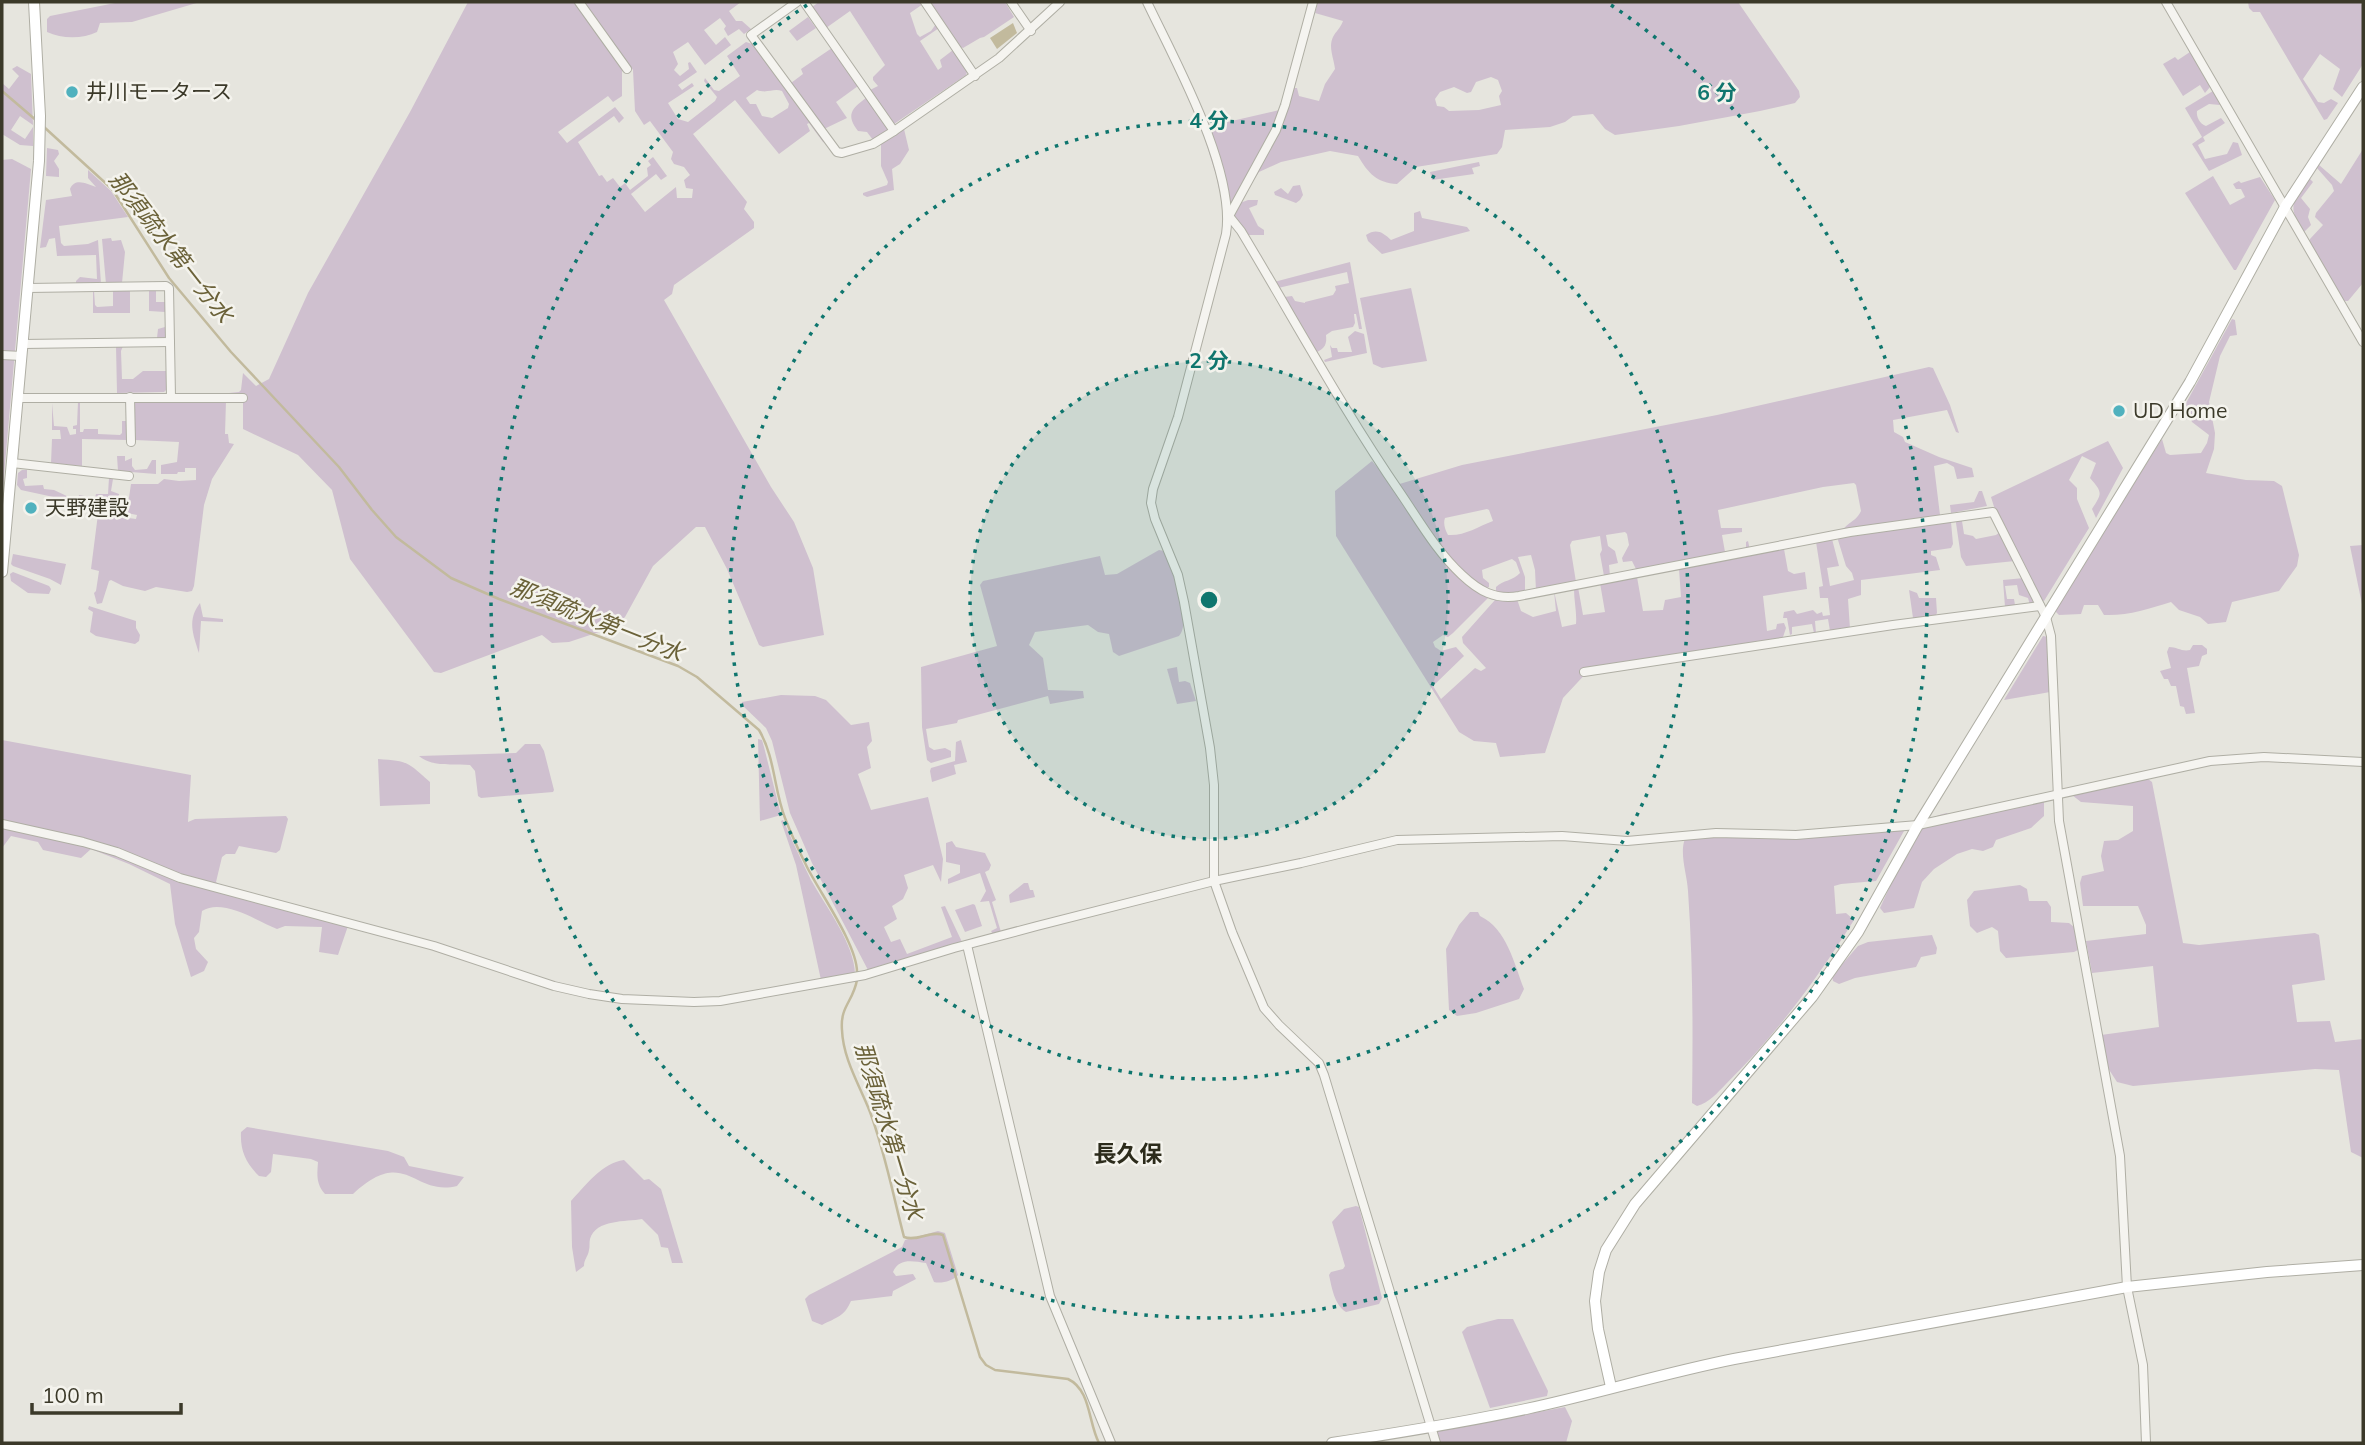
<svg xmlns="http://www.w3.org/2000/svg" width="2365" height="1445" viewBox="0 0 2365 1445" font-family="Mulish,'Noto Sans JP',sans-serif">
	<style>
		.green { fill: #cfc0cf; fill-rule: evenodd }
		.water { fill: #c2ba9d }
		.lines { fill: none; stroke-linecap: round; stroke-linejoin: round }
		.stream { stroke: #c2ba9d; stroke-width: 2.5 }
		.street-casing { stroke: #afaea4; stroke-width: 10 }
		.secondary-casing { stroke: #afaea4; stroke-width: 12 }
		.street { stroke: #f5f4f0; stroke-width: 8 }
		.secondary { stroke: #fff; stroke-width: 10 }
		.ring { fill: none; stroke: #0f766e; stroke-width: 3.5; stroke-dasharray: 3.5 7 }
		.poi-dot { fill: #50b1be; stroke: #f4f3ed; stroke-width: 2.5 }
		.labels { text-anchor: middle; stroke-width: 5; stroke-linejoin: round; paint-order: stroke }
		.poi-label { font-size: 21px; fill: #3b3929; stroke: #f4f3ed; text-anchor: start }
		.water-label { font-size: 23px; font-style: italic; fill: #6a6138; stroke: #f4f3ed }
		.neighbourhood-label { font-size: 23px; font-weight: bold; fill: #2c2b1b; stroke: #f4f3ed }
		.centre { fill: #0f766e; stroke: #f4f3ed; stroke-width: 3.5 }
		.ring-label { font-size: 21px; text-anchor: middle; font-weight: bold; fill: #0f766e; stroke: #f4f3ed; stroke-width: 5; stroke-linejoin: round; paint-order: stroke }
	</style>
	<rect width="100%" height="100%" fill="#e6e5de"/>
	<g class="green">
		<path d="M120,2H200L132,22L100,23L97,32C83,39 62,39 47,32V19L50,16Z"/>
		<path d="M468,2H574L622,70V96L613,102L608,96L558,132L567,143L615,107L624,118L619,123L614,116L578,142L599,176L602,175L607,182L613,178L620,187L625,183L630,190L648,176L647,168L651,165L648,161L653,157L667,176L661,180L656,174L631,194L645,212L676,187L677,198H692L693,189L686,188L684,180L690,175L684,167L674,164L671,159L673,152L650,121L644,125L635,111L633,70L584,2H741L729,11L736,21H742L751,29L744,34L739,29L728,36L724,29L726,26L720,18L704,30L716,45L725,37L731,45L705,65L688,42L673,52L678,64L674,70L680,76L689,69L688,63L690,62L697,72L678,85L682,90L692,83L694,86L668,103L678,119L688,122L715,101L717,97L704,81L705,78L714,90L719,91L740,76L727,56L746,42L755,45L829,145L823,142L809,123L807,124L810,131L779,154L735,100L693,134L747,202L744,209L754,222V228L674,285L672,294L664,300L771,487L794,522L813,568L824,635L763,647L759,645L727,569L705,527H696L653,566L625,617L614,627L569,642L552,643L542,635L441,673L434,672L350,559L332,490L298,455L243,429V402L229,395V393L239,392L241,390L243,373L256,386L269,379L308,293L410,112ZM757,90C767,94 773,88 782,91L789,104L788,108L772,118L762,116L756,104H750L746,98Z"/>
		<path d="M819,2H922L923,4L910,13L917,34L920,37L931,31L936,24L939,28L920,41L938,70L942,67L940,60L953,50L967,72L966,75L894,124L870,90L878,86L873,80V77L885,65L850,11L826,28L812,7Z"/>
		<path d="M934,2H1005L1014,17L984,37L980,38L963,48L961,47L931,4Z"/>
		<path d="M1318,2H1738L1799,91L1800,97L1795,103L1760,111L1679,126L1615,135L1605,129L1593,114L1573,116L1565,122L1550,127L1505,130L1502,147L1497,154L1416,167L1397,184C1377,183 1368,173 1358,156L1330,151L1281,162L1259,172L1247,190L1230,208L1223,207L1216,175L1203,133L1210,126L1288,108L1294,88H1297L1299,96L1319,101L1325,84L1335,69C1334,59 1328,47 1333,37C1336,31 1340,29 1343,21L1315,13ZM1491,77L1498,80L1502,91L1499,96L1501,105L1479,110L1449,111L1444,107L1437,106L1435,99L1440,92L1454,87L1467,93L1471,92L1476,82Z"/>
		<path d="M2248,2H2363L2361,4L2363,6V64L2342,97L2333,89L2340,69L2320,54L2303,79L2318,102L2324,103L2331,99L2338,103L2327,119L2324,120L2260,12H2253L2249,8Z"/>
		<path d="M808,17L816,28L797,41L789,31Z"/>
		<path d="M832,48L858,86L836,102L847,118L824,129L791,83L803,74L801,69Z"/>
		<path d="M2190,52L2210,87L2205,93L2200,85L2183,96L2163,64L2175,57L2178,60Z"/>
		<path d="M17,66L31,74L33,125L20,116L11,130L25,139L33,127V146L20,145L2,134V83L9,89L19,76L12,69Z"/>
		<path d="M2213,91L2220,105L2209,104L2197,111C2196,117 2200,124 2206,126L2221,118L2225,123L2203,137L2205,141L2198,145L2205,159L2227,154L2233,142L2238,143L2242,155L2209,171L2192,144L2202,137L2185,108Z"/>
		<path d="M866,98H870L889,130L873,140L867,132L858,131C846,115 851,109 866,98Z"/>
		<path d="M899,129H904L909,150L900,164L892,169L894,190L867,197L863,195V193L887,185L888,182L881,166V144Z"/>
		<path d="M47,148L58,150L59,154L54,161L59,169V177L46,176Z"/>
		<path d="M2363,149V283L2348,301H2344L2309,243L2310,239L2323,225L2315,217L2316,213L2334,191L2332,185L2317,168L2319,165L2341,184Z"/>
		<path d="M12,159L31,169L2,498V160Z"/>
		<path d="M1479,162L1480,166L1472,168L1474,174L1432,180L1430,172Z"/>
		<path d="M88,170L111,191L128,217L59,226L61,243L64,246L88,244L98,240L101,284L76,285V281L80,277L97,279L96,255L57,256L55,238L49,239L46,247L40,248L46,200L72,196L70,189C75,177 87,184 96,187L88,178Z"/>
		<path d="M2213,176L2230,205L2245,197L2241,189H2236L2233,184L2239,181L2241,183L2260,177L2275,200L2236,270H2234L2185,193Z"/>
		<path d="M2309,178L2313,182L2301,198L2310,209L2308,217L2311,225L2304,232C2286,204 2293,204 2309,178Z"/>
		<path d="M1300,185L1303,195L1300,200L1296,203L1275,195L1274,192L1281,188L1288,194L1293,186Z"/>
		<path d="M1248,200H1258L1257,205L1249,208L1258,226L1264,230V235H1247L1234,216L1240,203Z"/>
		<path d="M1420,211L1422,218L1467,227L1470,231L1382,254L1368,241L1366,235C1376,228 1383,232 1391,240L1414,231V213Z"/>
		<path d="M111,238L112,241L121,240L125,252L122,283L106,284L102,239Z"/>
		<path d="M1350,262L1362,329H1359L1356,314H1354L1355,323L1353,327L1332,331L1326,335C1327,344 1325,348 1317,352L1284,297L1292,296L1295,301L1305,303V302L1333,295L1336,290L1335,286L1349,283L1347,272L1278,288L1274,282Z"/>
		<path d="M1411,288L1427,361L1382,368L1373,364L1360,298Z"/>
		<path d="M130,290V313H93V291H94L95,305L97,307L113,306V291Z"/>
		<path d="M149,290L156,291V302H166L167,338H157L158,329L165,327V312L149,311Z"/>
		<path d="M2232,319L2235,320L2237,335L2230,336L2220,356L2209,402L2215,433L2214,449L2206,473L2246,480L2274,481L2282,486L2299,555L2297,566L2279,591L2232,602L2226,622L2208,624L2200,617L2179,610L2171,602C2148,609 2128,616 2104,615L2098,605H2084L2081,614L2059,615L2054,610L2162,439L2166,453L2170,455L2201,453L2207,443L2209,435L2192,422L2185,405Z"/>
		<path d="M1355,331L1364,334L1367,353L1325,362L1324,360L1332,357L1330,345L1332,348H1337L1338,352H1352L1348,337Z"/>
		<path d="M116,346H123L121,351L122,379H133L143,371H167V389L164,392L117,393Z"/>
		<path d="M1929,367L1933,368L1950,405L1959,433L1956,432L1947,410L1893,420L1894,432L1903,437L1905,442L1939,457L1972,468L1974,477L1957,479L1954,467L1947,463L1934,466L1940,515L1916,520H1948L1951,522L1953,544L1951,548L1931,551V555L1936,557L1940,570L1861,580V595L1848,599L1850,629L1830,631L1828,619L1815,621L1816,633H1814L1812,624L1792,627V634L1790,635L1787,618H1783L1784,612L1794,610L1797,614L1813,610L1817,614L1822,612L1823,616L1830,615L1828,598H1820L1819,587L1823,586L1816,542L1832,539L1839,566L1827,568L1830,586L1854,580L1852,573L1846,566L1838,540C1845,520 1854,525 1861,511L1856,485L1854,483L1823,487L1718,510L1721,528H1742V532L1722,535L1725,552L1746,548V542L1748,541L1750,550L1637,571L1632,561L1623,562L1622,558L1629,545L1627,534L1625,532L1606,535L1608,546L1615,551L1618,563L1609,565L1610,576H1604L1600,554L1602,550L1600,536L1572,541L1570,545L1576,582L1536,591L1535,570L1531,555L1518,557L1525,577V591L1509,594L1496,592V587C1503,580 1513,581 1520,573L1516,562L1512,559L1482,570L1483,578L1489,583V587L1486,588L1467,575L1463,581L1488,598L1453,633L1448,637L1443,635L1433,642L1435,647L1441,651L1456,647L1464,656L1433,686L1441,699L1475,668L1481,671L1486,668L1463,643L1462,637L1495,600L1508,601L1517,599L1521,611L1533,617L1556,611L1554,591L1562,627L1576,624C1577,613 1574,601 1574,589L1578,587L1583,615L1605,612L1600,583L1637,577L1643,611L1663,610L1665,600L1681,597L1679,569L1784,549L1788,571L1794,574L1805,572L1807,589L1763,596L1767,631L1776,629L1777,624L1784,623L1786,628L1783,637L1767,642L1591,668L1563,698L1545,753L1500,757L1496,743L1474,741L1459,732L1336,536L1335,491L1372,461L1393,486L1462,465L1717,415ZM1487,509L1489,510L1493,521C1477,527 1465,536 1448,535C1445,530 1443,523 1445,518Z"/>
		<path d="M226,401L225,434H228L229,443L234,444L212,479L204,505L194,586L192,591L187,592L156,587L145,591L123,586L111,580L109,581L102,603L97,604L94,593L96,591L99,571L91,569L98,514L136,519L137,515L102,508V504L93,502L91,505L78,503L79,495L95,498L96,494H108L109,478L113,479L111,491L119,494L118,505L122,510L127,511L131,484H158L164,479L179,481L196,480V468H185V472H178L177,474H161V465L177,462L179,442L135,440L134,402Z"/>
		<path d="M78,402H80V432H83L84,429H98V434L120,435L122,433V421H127L128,440L82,439V466L51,463L52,439H61L60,430H52V403L54,426L67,427L70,435L76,434V429H73V426L77,425Z"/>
		<path d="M2108,441L2123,468L2096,518L2092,509C2102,493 2103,493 2090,478L2096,463L2082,456L2069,480L2077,488V499L2089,528L2044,601L2040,600L1996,513L1991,497Z"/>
		<path d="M117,456H125V461L132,458V466L135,470L147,469L152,460H156V474L118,471Z"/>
		<path d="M22,470H27V478L23,479L25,486L43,485L44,489L54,490L71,498L72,501L21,490L17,485L18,473Z"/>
		<path d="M1979,491H1982L1987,506L1951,513L1950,505L1974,502Z"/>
		<path d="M1990,516L1962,521L1964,534L1973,536L1976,539L1996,535L2000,532L2015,561L1966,566L1961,557L1956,523L1957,519Z"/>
		<path d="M2363,545V609L2350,546Z"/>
		<path d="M1159,550L1164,551C1171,568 1193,621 1179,636L1119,656L1113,652L1109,634L1098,632L1088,625L1035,632L1029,645L1043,658L1048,690L1083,691L1084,698L1050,704L1048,696L958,720L957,723L926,729L929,747L934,750L945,748L951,751V757L931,763L927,760L922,727L921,667L997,646L980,585L983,581L1100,556L1105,575L1117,574Z"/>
		<path d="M13,554L66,564L61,585L50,579L13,566L11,564Z"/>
		<path d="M13,572L49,586L51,589L49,594L28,593L11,581L10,574Z"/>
		<path d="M2024,578L2035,601L2033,605H2030L2028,598L2019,595L2017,585L2005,586L2007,599H2014L2015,605L2005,607L2003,580Z"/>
		<path d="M1909,590L1917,593L1919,598H1936L1937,613L1935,616L1913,618Z"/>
		<path d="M200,603L203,617L223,619V622L201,621L199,653C193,634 187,620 200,603Z"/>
		<path d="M89,606L136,621V628L140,635L139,641L135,644L96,636L90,632L93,612L88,609Z"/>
		<path d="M2043,636L2048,637L2050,692L2004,700Z"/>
		<path d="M2193,645H2202L2207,649V654L2202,656L2199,666L2187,668L2195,713L2186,714L2184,707L2180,706L2176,686H2171L2168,679H2164L2160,671L2171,668L2167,652L2169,647C2177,647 2182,652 2190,650Z"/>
		<path d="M1177,667L1179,682L1185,681L1190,683L1196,701L1177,704L1167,669Z"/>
		<path d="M781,695L815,696L826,700L851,725L869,722L872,741L867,747L871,768L858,774L871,810L928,797L943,859L941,882L933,865L904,875L908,888L903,899L892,906L897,919L884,927L891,942L900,939L907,954L952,937L941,907L945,906L962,942L868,970L812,863L790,813L772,741L766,728L742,705V702Z"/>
		<path d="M758,739L762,740L764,747L781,815L760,821Z"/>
		<path d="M2,740L191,775L188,822L195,819L286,816L288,819L280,850L276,853L239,846L235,854H226L222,857L216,882L218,884L348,926L338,955L319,952L322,927L285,926L277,929C257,921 223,898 202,911L199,932L194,938L196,949L208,962L204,971L191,977L175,924L170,884L129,864L91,849L81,858L43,850L38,842L11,836L2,848Z"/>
		<path d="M961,740L967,762L954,765L956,774L932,782L930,771L931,768L955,761L956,742Z"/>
		<path d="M525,744H540L544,751L554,790L553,792L481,798L478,796L475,771L470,765C453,764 432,767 419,756L516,753Z"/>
		<path d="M378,759C409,761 407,762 430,782V804L380,806Z"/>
		<path d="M2148,779L2152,782L2183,943L2199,945L2315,933L2319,935L2325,980L2292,985L2297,1022L2330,1021L2335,1042L2363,1039V1158L2351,1152L2339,1070L2315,1069L2133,1086L2117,1082L2108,1068L2101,1035L2159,1027L2153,966L2092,973L2086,941L2146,934V925L2138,906H2083L2080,883L2082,876L2104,871L2101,856L2104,841L2118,840L2133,831V806L2081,802L2072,795Z"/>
		<path d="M2038,795L2044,802V816L2031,828L1996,840L1993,847L1983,851L1972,849L1957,854L1934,869L1922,882L1914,908L1884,913L1880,908C1890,887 1913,833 1931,819C1936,816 1941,814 1947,813L1950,816Z"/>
		<path d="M783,820C792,840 801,860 811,880C825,905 855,945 855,974L821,980L796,865L781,821Z"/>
		<path d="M1901,828L1904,831L1876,881L1841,884L1834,886L1836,914L1846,913L1854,920C1817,979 1776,1035 1726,1084C1717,1093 1709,1103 1697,1106L1692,1103C1693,1032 1693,962 1688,891C1687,872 1677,849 1688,833L1698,830L1725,834Z"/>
		<path d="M952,841L956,847L985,853L991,865L989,870L985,872L996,900L992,902L1001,932L993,934L991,931L997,928L989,901L980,902L986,891L980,873L948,884V879L960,873V865L946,862V843Z"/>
		<path d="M1024,883H1028L1030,890H1033L1035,897L1010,903L1009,895Z"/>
		<path d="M2020,885L2027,889L2029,901H2047L2051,907V922L2069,923L2074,927L2078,950L2074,952L2006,958L2000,951L1998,931L1992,927L1977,933L1970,926L1967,900L1974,891Z"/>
		<path d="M973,904L975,905L982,926L965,932L955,910Z"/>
		<path d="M1470,912H1478L1480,916C1507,929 1514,963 1524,989L1519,999L1476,1013L1457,1016L1449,1010L1446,949L1459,925Z"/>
		<path d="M1932,935L1937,948L1936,954L1921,957L1916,967L1855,978L1839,984L1833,981L1832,976L1858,946L1868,942Z"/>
		<path d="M247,1127L388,1151L404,1157L409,1166L464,1177L457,1186C413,1197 406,1145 353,1194H325C316,1184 317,1175 318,1162L311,1159L273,1154L271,1172L266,1177L259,1176C246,1163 240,1151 241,1132Z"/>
		<path d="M624,1160L644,1180L649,1179L661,1189L683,1263H672L668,1248L661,1247L658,1235L642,1219C626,1222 596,1219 590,1239C589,1243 590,1247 589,1250C588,1257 584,1259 584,1266L576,1272L572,1247L571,1201C585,1186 602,1163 624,1160Z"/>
		<path d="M1356,1206L1359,1207L1382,1298L1379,1304L1346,1312C1334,1304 1332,1288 1329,1275L1331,1272L1343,1269L1345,1266L1332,1222L1344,1209Z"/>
		<path d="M938,1231L945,1233L958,1275C953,1281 941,1284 934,1282L926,1263C912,1261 899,1258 893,1272L896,1276L913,1274L916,1279L893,1291L892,1296L851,1301C844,1317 837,1317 822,1325L812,1321L805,1299L809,1295L902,1247L905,1240Z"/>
		<path d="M1498,1319H1513L1548,1391L1547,1396L1490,1408L1462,1332L1467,1327Z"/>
		<path d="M1565,1407L1572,1421L1566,1443H1433L1432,1438L1437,1431Z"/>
	</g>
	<path class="water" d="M1013,23L1017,33L997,49L990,38Z"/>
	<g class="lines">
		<g class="stream">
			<path d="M2,91L37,121"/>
			<path d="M44,127L112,189L169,278L231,352L339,467L372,510L396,537L451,578L499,599L678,666L697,677L759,730C775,757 774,790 785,818C791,834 799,851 807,867C820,893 858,946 857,973"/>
			<path d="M857,980C853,1002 840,1006 842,1030C843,1059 860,1086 870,1112C885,1152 893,1195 904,1237C918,1242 930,1230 943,1235L980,1357L986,1365L995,1370L1068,1379C1091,1390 1088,1422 1099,1443"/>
		</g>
		<defs>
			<g id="street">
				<path d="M579,2L627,69"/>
				<path d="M797,2L751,35L837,152L842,153L873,144L894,131L999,58L1060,2"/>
				<path d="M804,2L894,131"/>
				<path d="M925,2L975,76"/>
				<path d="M1011,2L1031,31"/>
				<path d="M1147,2C1175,61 1236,170 1226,234L1178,417L1153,489L1151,503L1155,519L1178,575L1184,602L1210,748L1214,785V881L1232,932L1264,1008L1279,1025L1319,1063L1324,1075L1436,1443"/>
				<path d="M2166,2L2363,342"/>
				<path d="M1229,216L1241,231C1294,319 1343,410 1401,494C1420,522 1437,552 1462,575C1479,591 1495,600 1519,596L1850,532L1993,512L2046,617L2051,636L2059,821L2120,1156L2127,1287L2143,1365L2146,1443"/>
				<path d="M1229,216L1276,130L1285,105L1313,2"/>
				<path d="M28,288L166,286L169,288L171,397"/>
				<path d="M23,344L170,342"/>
				<path d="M2,355L22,356"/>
				<path d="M130,397L131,442"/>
				<path d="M18,398H243"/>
				<path d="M12,463L129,476"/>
				<path d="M1584,672L1893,625L2040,606"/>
				<path d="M2,824L83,842L117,852L180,878L434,946L554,986L589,994L622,999L694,1002L720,1001L865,975L954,948L1037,926L1214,881L1301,863L1397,840L1562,836L1627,841L1716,833L1796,835L1918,825L2210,761L2264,757L2363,762"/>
				<path d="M967,945L1050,1296L1111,1443"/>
			</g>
			<g id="secondary">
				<path d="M2,572L39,161L40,116L34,2"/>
				<path d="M1611,1387L1598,1329L1595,1301L1599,1272L1606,1250L1635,1204L1812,997L1858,932L1918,825L2190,382L2285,207L2363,87"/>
				<path d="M1332,1443C1397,1433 1462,1423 1526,1409C1596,1394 1664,1373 1734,1359L2127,1287L2267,1272L2363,1265"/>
			</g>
		</defs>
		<use href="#street" class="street-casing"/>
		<use href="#secondary" class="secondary-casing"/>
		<use href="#street" class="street"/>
		<use href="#secondary" class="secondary"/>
	</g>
	<circle cx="1209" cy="600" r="239" fill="#0f766e" fill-opacity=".12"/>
	<g class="ring">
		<circle cx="1209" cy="600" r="239"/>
		<circle cx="1209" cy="600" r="479"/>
		<path d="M1611 5A718 718 0 1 1 807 5"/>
	</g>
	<g class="poi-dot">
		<circle cx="72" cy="92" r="7"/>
		<circle cx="2119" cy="411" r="7"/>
		<circle cx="31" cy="508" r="7"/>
	</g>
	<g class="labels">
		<g class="poi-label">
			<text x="86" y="99">井川モータース</text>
			<text x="2133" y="418">UD Home</text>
			<text x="45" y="515">天野建設</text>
		</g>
		<g class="water-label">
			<text transform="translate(171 247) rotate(52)" y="8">那須疏水第一分水</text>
			<text transform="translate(597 620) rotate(22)" y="8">那須疏水第一分水</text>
			<text transform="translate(889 1131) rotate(73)" y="8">那須疏水第一分水</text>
		</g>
		<g class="neighbourhood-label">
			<text x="1128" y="1162">長久保</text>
		</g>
	</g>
	<circle cx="1209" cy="600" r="10" class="centre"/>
	<g class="ring-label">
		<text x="1717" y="100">6 分</text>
		<text x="1209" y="128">4 分</text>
		<text x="1209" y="368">2 分</text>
	</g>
	<rect width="2365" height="1445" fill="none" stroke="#3b3929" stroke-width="7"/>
	<path d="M32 1403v10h149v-10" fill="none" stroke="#3b3929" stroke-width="3.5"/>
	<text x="42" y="1403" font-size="21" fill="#3b3929" stroke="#f4f3ed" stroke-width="5" paint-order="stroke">100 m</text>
</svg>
